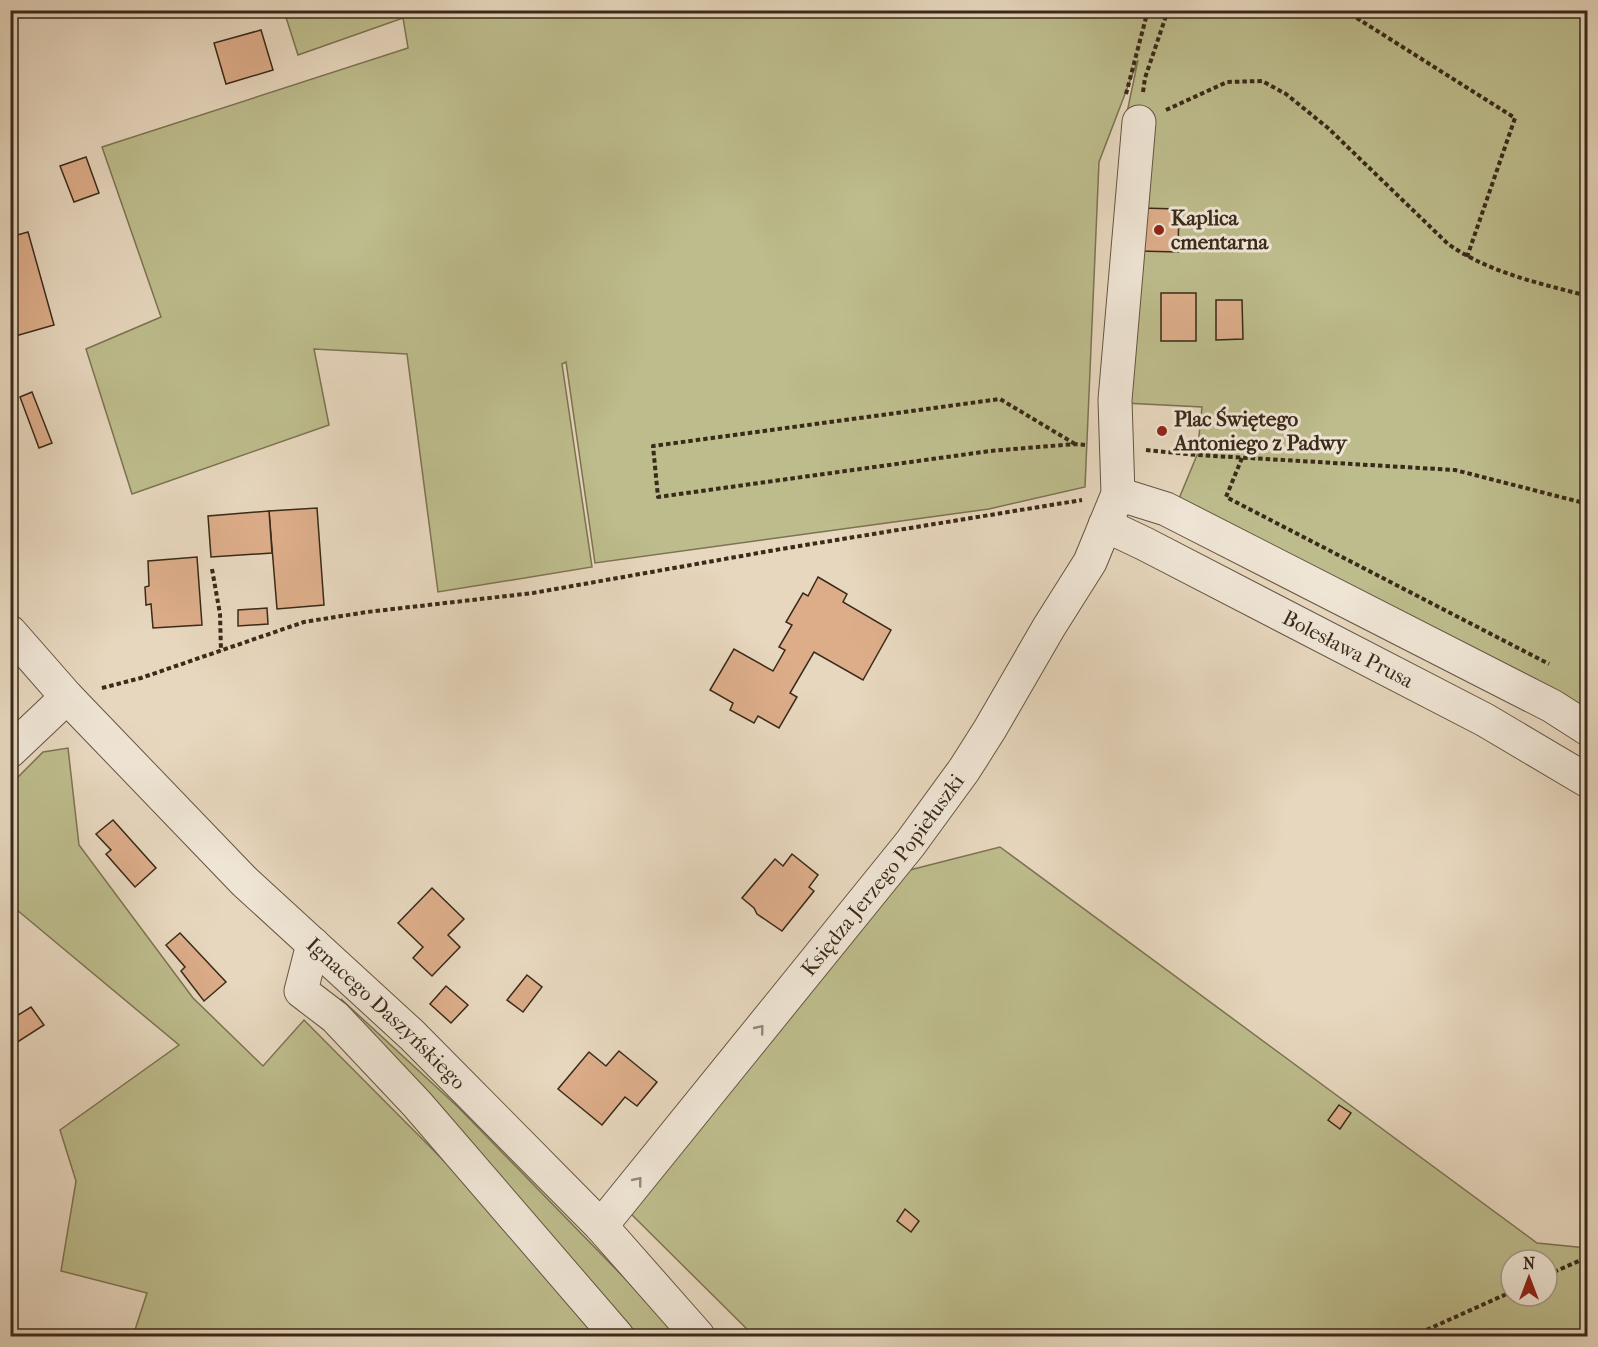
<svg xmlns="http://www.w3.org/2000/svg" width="1598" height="1347" viewBox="0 0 1598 1347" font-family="'IM FELL French Canon',serif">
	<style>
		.green { fill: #bdbc8c; stroke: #7c7352; stroke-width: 1.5; fill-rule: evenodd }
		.building { fill: #ddad8a; stroke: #3a2a19; stroke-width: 1.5 }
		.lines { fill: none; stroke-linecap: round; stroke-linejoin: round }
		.minor-casing { stroke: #655542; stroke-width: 35 }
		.path { stroke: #3a2a19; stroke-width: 4; stroke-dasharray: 4.5 3; stroke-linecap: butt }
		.minor { stroke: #efe5d5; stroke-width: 33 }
		.oneway { stroke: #948877 }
		.poi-dot { fill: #8f2418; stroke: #efe5d5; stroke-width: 2 }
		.labels { text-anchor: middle; stroke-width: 6; stroke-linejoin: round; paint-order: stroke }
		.poi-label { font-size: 21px; font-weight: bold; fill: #3a2a19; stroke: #efe5d5; text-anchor: start }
		.street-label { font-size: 21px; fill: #3a2a19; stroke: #efe5d5 }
	</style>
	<rect width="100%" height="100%" fill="#e7d7be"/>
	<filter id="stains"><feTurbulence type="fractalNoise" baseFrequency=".00333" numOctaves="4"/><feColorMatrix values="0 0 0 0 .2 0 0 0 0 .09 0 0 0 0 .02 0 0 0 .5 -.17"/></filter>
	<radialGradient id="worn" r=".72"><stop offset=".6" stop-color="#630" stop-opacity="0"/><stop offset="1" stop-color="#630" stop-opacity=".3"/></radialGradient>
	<g class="green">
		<path d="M284,11H1587V717L1178,501L1197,455L1202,407L1124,403L1125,122L1138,60L1099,162L1085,487L989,509L595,563L566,362L562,364L592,567L438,592L407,354L314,349L329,425L132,494L86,349L161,317L102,147L408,48L403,18L298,55Z"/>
		<path d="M68,748L79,845L193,998L263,1066L304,1020L462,1179L603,1336H133L147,1293L61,1271L76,1181L60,1130L179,1045L11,905V784L43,752Z"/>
		<path d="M1000,847L1537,1243L1587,1248V1336H754L627,1210L898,873ZM1511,1260H1547V1296H1511Z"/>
		<path d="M341,999L458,1107L681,1336H639L373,1045Z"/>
	</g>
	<g class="building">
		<path d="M261,30L273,70L226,84L214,43Z"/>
		<path d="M86,157L99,193L74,202L60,166Z"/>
		<path d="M1140,208L1179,209L1178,252L1139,251Z"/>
		<path d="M28,232L54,325L12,337L10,237Z"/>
		<rect x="1161" y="293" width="35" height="48"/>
		<path d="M1216,300H1242L1243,339L1216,340Z"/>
		<path d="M32,392L52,443L39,448L20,397Z"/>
		<path d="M317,508L324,605L277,609L269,511Z"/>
		<path d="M269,511L272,553L211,557L208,516Z"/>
		<path d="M197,557L202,625L153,628L151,604L146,605L145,587L149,586L148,561Z"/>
		<path d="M818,577L847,594L843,602L891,630L863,680L814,652L790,693L797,697L779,728L758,716L754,723L730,710L733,703L710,690L734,649L773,671L785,650L779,647L792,625L786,622L803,593L808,596Z"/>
		<path d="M267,608L268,624L238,626V610Z"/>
		<path d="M113,820L156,868L135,887L106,854L111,850L96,834Z"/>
		<path d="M792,854L818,875L809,887L814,891L782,931L757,914L754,908L742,898L775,859L783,866Z"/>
		<path d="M432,888L464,919L448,935L460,947L432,976L413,958L423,947L398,923Z"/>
		<path d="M180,933L226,982L204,1001L181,971L185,967L166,945Z"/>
		<path d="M527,975L542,987L523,1012L507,1000Z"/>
		<path d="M446,986L468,1005L451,1023L430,1004Z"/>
		<path d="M31,1007L44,1025L16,1043L10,1033V1020Z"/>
		<path d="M619,1051L657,1082L637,1106L625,1097L602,1125L558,1089L589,1052L606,1066Z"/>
		<path d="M1339,1105L1351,1113L1340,1129L1328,1120Z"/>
		<path d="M905,1209L919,1221L911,1232L897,1221Z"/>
	</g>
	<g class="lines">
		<defs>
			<g id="minor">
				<path d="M1118,494L1166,509L1552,706L1588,729"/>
				<path id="s1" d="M1105,525L1145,544L1485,720L1588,781"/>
				<path id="s2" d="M10,632L67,697L245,882L412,1035L601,1226L698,1336"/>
				<path d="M10,751L67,697"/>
				<path d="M313,944L301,991L335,1017L417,1104L617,1336"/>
				<path id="s3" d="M601,1226L910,844L964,770L990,729L1049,627L1090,562L1118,494L1115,400L1139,122"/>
			</g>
		</defs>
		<use href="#minor" class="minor-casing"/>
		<g class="path">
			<path d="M1344,10L1515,118L1467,257"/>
			<path d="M1143,92L1145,78L1168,10"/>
			<path d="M1126,94L1148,10"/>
			<path d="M1166,110L1227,82L1262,81L1286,94L1328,128L1448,244C1490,273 1538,283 1588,296"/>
			<path d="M1075,444L1000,399L653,446L658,497L990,451L1075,444L1085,445"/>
			<path d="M1146,450L1197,455L1455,470L1588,504"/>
			<path d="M1242,458L1226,497L1549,664"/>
			<path d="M212,569L220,614L221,651"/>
			<path d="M102,688L141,678L304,622L367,612L533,593L781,549L1082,500"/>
			<path d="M1547,1275L1588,1257"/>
			<path d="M1413,1336L1511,1292"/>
		</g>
		<use href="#minor" class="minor"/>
	</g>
	<defs><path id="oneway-chevron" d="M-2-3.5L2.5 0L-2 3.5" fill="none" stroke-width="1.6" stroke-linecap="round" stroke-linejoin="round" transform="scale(1.5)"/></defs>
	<g class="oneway">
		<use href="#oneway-chevron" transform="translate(760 1029) rotate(-51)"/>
		<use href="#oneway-chevron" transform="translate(638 1181) rotate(-51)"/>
	</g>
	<g class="poi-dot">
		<circle cx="1159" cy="230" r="6"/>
		<circle cx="1162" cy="431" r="6"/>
	</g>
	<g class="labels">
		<g class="poi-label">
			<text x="1171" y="225">Kaplica<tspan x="1171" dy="24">cmentarna</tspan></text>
			<text x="1174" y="426">Plac Świętego<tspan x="1174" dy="24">Antoniego z Padwy</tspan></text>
		</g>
		<g class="street-label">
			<text dy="7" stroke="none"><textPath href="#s1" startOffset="273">Bolesława Prusa</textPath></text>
			<text dy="7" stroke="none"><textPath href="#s3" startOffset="450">Księdza Jerzego Popiełuszki</textPath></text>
			<text dy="7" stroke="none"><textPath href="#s2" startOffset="536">Ignacego Daszyńskiego</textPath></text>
		</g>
	</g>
	<rect width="1598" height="1347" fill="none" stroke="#e7d7be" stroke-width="36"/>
	<rect x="12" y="12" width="1574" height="1323" fill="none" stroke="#3a2a19" stroke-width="3"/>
	<rect x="18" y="18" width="1562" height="1311" fill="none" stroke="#3a2a19" stroke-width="1.5"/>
	<g transform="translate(1529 1278)"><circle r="28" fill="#efe5d5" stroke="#a79a8a" stroke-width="1.5"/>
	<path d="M0-4.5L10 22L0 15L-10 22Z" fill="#8f2418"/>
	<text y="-9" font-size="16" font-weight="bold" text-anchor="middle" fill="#3a2a19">N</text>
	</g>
	<rect width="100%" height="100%" filter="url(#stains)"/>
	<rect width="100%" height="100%" fill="url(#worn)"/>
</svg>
